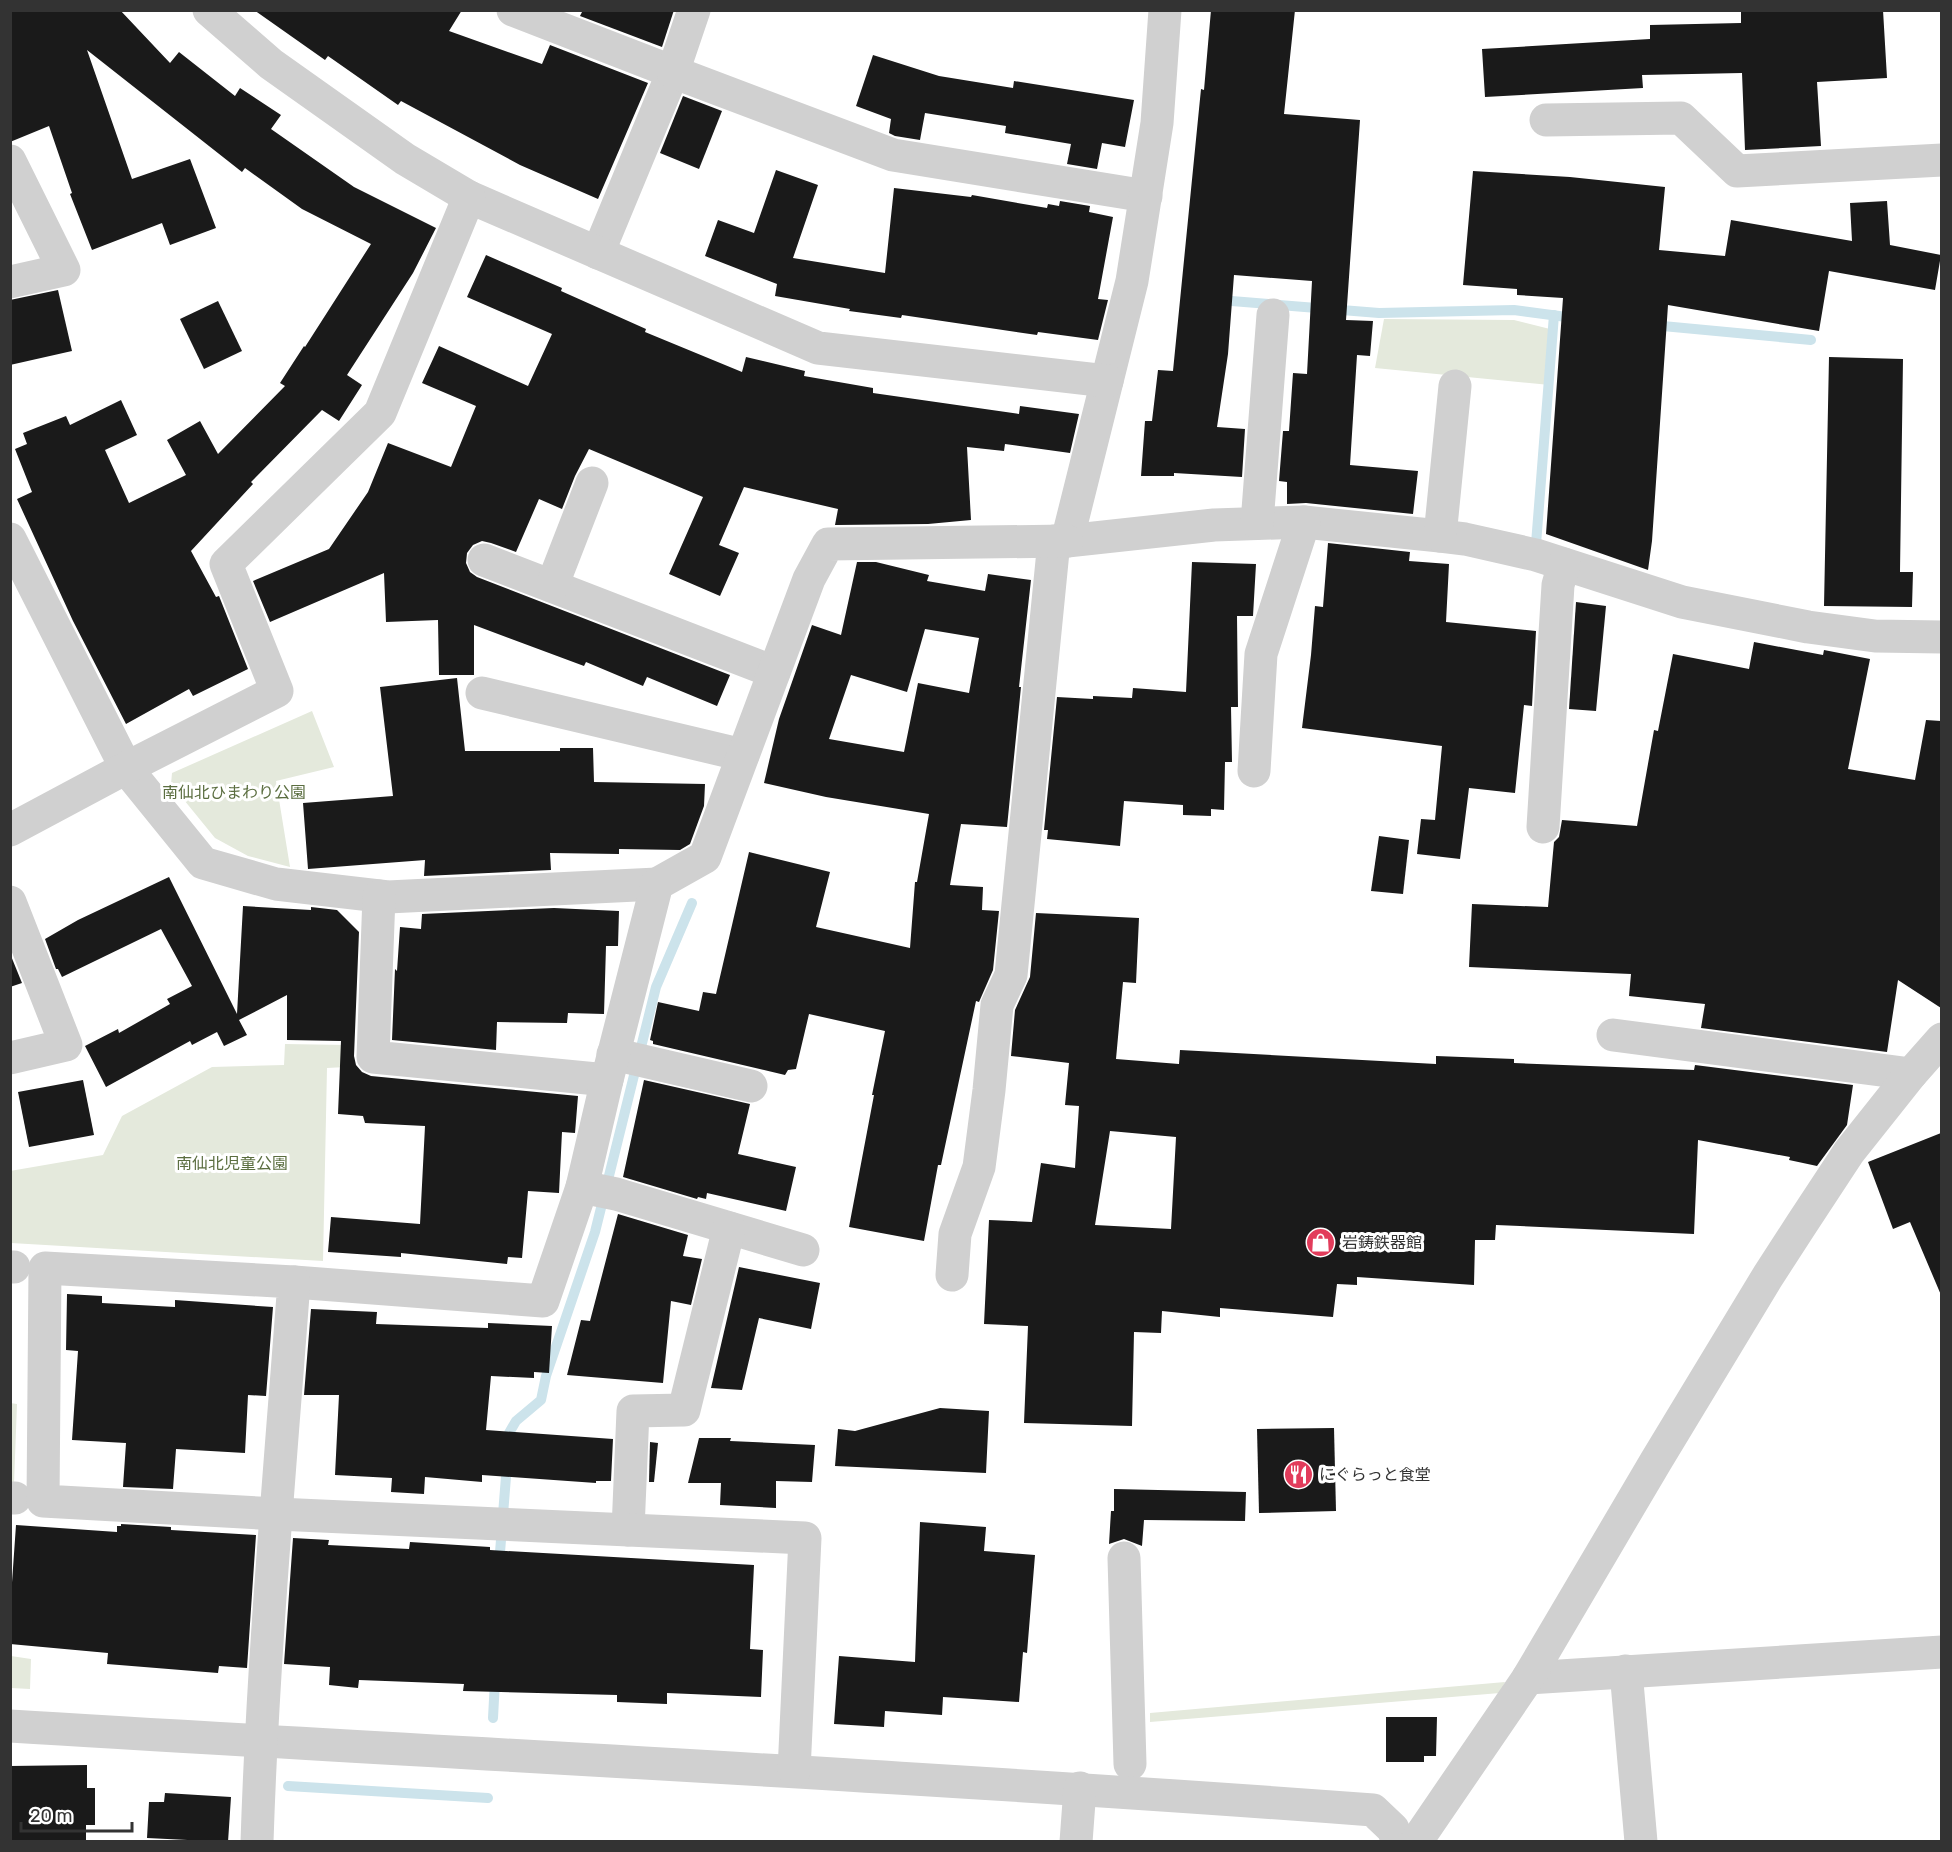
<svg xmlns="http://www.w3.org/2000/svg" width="1952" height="1852" viewBox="0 0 1952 1852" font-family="Rubik,'Noto Sans JP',sans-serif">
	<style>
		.green { fill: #e4e9dc }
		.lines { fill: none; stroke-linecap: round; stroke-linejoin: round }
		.stream { stroke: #cce3eb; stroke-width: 10 }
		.building { fill: #1a1a1a; fill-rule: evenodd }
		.minor { stroke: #d0d0d0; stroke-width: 33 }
		.labels { text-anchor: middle; stroke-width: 6; stroke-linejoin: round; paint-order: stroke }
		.park-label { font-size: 16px; fill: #5b6e40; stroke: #fff }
		.poi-label { font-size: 16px; fill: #333; stroke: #fff; text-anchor: start }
	</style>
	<rect width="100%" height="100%" fill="#fff"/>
	<g class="green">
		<path d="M1384,319L1514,320L1554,330L1550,385L1375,368Z"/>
		<path d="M312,711L334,767L276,781L290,867L248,856L215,838L171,784L172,773Z"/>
		<path d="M285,1044L347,1045L346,1067L327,1068L323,1261L11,1243L10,1171L103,1155L122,1116L212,1067L284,1065Z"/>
		<path d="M10,1403L17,1404L14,1484H10Z"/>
		<path d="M11,1656L31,1659L30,1689L11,1688Z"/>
		<path d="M1505,1682L1500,1693L1150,1722V1713Z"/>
	</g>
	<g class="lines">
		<g class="stream">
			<path d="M1219,300L1379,313L1514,310L1574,318"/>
			<path d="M1652,325L1811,340"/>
			<path d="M1536,544L1554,315"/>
			<path d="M508,1445L509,1433L516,1421L541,1400L546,1376L595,1232L656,987L692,903"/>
			<path d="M499,1565L507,1464"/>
			<path d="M493,1718L495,1680"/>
			<path d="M288,1786L488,1798"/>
		</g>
	</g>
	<g class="building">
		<path d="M10,10H120L170,63L179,52L235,96L240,88L281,115L271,129L354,187L436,228L413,273L347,375L362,385L339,421L322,410L251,482L253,484L191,551L216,597L219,596L248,669L193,696L189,689L126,724L73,621L17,499L32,492L15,449L27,444L23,433L66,416L70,425L121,400L137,435L105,450L129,503L186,475L167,440L200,421L218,454L285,386L280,383L304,346L305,347L371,244L302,209L245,168L242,172L87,50L132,179L190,159L216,228L170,245L162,223L92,250L70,194L72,193L49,126L10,142Z"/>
		<path d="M254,10H462L449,31L542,64L550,45L648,83L598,199L520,165L401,101L398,105L328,56L325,60Z"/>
		<path d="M583,10H674L662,47L580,16Z"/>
		<path d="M1211,10H1295L1284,114L1360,120L1346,320L1373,321L1370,356L1357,355L1350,465L1418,471L1413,514L1306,503L1287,504V482L1279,481L1283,431H1289L1293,373L1307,374L1312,281L1234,275L1228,354L1217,427L1245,429L1242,477L1174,473V476H1141L1145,421H1152L1158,370L1173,371L1201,89L1204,90Z"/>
		<path d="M1883,10L1887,78L1817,82L1821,146L1745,150L1742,73L1642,75L1643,88L1485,97L1482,49L1650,39V25L1741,23V11Z"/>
		<path d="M873,55L939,76L1013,88L1014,81L1134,100L1125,147L1102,143L1097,169L1067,164L1071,144L1005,133L1006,126L925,113L920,140L895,136L889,133L891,119L856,106Z"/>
		<path d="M683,96L722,111L699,169L660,153Z"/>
		<path d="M776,170L818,185L793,258L885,273L894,188L971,197L972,195L1047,208L1048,204L1059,206L1060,201L1090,206L1089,212L1113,217L1098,299L1108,300L1098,340L1038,332L1037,335L902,315L901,318L849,311L850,309L775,296L777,284L705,256L718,220L754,233Z"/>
		<path d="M1473,171L1570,177L1665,187L1659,250L1725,256L1731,220L1852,241L1850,203L1887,201L1890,245L1941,255L1935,290L1829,271L1819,331L1668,305L1652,541L1648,570L1546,534L1563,298L1517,295V289L1463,285Z"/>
		<path d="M486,255L562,288L561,291L646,329L645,332L742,372L746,357L805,371L804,376L873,388V393L1019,414L1020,406L1079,414L1070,453L1005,444L1004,451L967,447L971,520L928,524L837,525H835L838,509L744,487L719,545L739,553L720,596L669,574L703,497L589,449L575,476L562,509L539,499L516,552L491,543L482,541L473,545L467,553L466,563L470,572L477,577L730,675L717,706L647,677L643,686L586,662L584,666L474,625V675H439L438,620L386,622L384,573L270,622L253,581L329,549L368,492L388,443L451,467L476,406L422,383L439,346L528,386L552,334L467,297Z"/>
		<path d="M58,290L72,351L10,365V300Z"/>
		<path d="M218,301L242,351L204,369L180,319Z"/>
		<path d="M1829,357L1903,359L1900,572H1913L1912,607L1824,606Z"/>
		<path d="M1328,543L1410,552L1409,561L1449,564L1446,622L1536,631L1532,706L1524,705L1515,793L1469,788L1460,859L1417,854L1421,819L1435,820L1442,746L1302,728L1311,655L1315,606L1323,607Z"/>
		<path d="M857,562H876L929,575L927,581L985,591L988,574L1031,580L1019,687H1021L1007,827L961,824L950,885L983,887L982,910L999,911L993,970L979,1002L976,1001L941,1165H938L924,1241L849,1227L874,1095H872L885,1031L809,1014L796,1069L788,1070L785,1075L653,1044V1041L650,1040L658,1002L699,1011L703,992L716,994L749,852L830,872L816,927L910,948L915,882H917L929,814L826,797L764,783L779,719L812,625L841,635ZM925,629L979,638L969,693L918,683L904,752L829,739L851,675L907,692Z"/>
		<path d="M1192,562L1256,564L1253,616H1237L1238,707H1231L1232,762H1225L1224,810L1211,809V816L1183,815V805L1124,801L1120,846L1047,839L1048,830H1044L1057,697L1093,699V696L1132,698L1133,688L1186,692Z"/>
		<path d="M1576,602L1606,606L1596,711L1569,709Z"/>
		<path d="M1754,642L1823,655L1824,650L1870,659L1848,769L1915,780L1926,720L1941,721V1008L1898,980L1887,1052L1701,1028L1705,1004L1629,996L1631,974L1469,967L1472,904L1548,907L1554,842L1559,837L1562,820L1637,826L1654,730L1658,731L1673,654L1749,669Z"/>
		<path d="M457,678L465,751H560V748H593L594,782L705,784L704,806L690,844L680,850L619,849V854L550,853L551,870L424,876L425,860L308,869L303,803L393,796L380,687Z"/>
		<path d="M1379,836L1409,840L1403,894L1371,891Z"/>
		<path d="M169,877L237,1014L243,906L311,910V907L337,910L359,932L354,1056L356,1065L362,1072L371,1076L578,1096L575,1133L562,1132L559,1193L528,1191L522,1258L508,1257L507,1264L401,1253V1257L328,1252L331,1217L420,1224L425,1126L365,1123L363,1116L338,1114L341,1041L287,1040V995L239,1020L247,1035L224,1046L217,1032L192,1045L190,1041L106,1087L85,1046L118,1029L119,1033L170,1004L167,999L192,986L161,929L62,977L58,969H56L45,939L78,920Z"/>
		<path d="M554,908L619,911L618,946H606L604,1014L568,1013L567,1023L497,1022L496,1050L392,1040L395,969L397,971L400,927L421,929L422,914Z"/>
		<path d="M1036,913L1139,918L1136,983L1123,982L1116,1059L1179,1064L1180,1050L1436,1064V1056L1514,1059V1063L1694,1070L1695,1065L1853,1085L1847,1125L1817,1166L1789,1160L1790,1157L1698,1140L1694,1234L1496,1225L1495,1240H1475L1474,1285L1357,1277V1285L1337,1284L1333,1317L1220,1308V1317L1162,1311L1161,1333L1134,1332L1132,1426L1024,1423L1028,1326L984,1324L989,1220L1032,1222L1041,1163L1075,1168L1079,1106L1065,1105L1069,1063L1011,1056L1015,1010L1030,977ZM1110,1131L1176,1137L1171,1229L1095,1225Z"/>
		<path d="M11,956L22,983L10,987V957Z"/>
		<path d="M83,1080L94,1135L29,1147L18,1092Z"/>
		<path d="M644,1080L750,1104L738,1154L796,1167L786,1211L707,1193L706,1199L698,1197L697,1199L623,1177Z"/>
		<path d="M1941,1133V1295L1910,1222L1893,1229L1868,1162Z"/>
		<path d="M618,1214L688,1235L683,1256L702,1259L691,1305L671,1301L663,1383L567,1375L581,1320L590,1321Z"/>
		<path d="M739,1267L820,1283L811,1329L759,1318L742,1390L711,1388Z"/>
		<path d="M67,1294L102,1296V1303L175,1307V1300L273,1307L266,1396L248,1395L245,1453L176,1449L173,1489L123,1487L126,1443L72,1440L78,1351L66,1350Z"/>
		<path d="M311,1309L377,1312L376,1324L488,1328V1323L552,1326L549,1373L534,1372V1378L491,1376L486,1430L613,1439L611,1481H596V1483L482,1475V1482L425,1477L424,1494L391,1492L392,1478L335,1475L339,1395H304Z"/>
		<path d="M940,1408L989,1411L986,1473L835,1466L838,1429L855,1431Z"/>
		<path d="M1334,1428L1336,1511L1259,1513L1257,1429Z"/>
		<path d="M699,1438H731L730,1441L815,1445L812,1482L776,1481V1508L720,1505L721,1483H688Z"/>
		<path d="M650,1442L658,1443L654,1482H649Z"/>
		<path d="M1114,1489L1246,1492L1245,1521L1144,1520L1142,1546L1124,1539L1109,1544L1111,1511H1114Z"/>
		<path d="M920,1522L986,1527L984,1551L1035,1555L1027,1653L1023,1652L1019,1702L943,1697L942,1715L885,1711L884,1727L834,1724L839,1656L915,1662Z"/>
		<path d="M121,1524L171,1527V1530L256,1535L247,1668L219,1666L218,1673L107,1664L108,1653L10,1644V1611L16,1525L117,1532V1526H121Z"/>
		<path d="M293,1538L329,1540L328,1545L409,1549L410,1542L490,1547V1550L754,1565L750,1649L763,1650L761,1697L667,1693V1704L617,1702V1695L463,1691L464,1684L359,1680L358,1688L329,1685L330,1667L284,1664Z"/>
		<path d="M1386,1717H1437L1436,1756H1424V1762H1386Z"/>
		<path d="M87,1765V1788H95V1825H86V1842H10V1766Z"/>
		<path d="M165,1793L231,1797L228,1842L147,1838L149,1802H164Z"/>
	</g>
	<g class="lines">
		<g class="minor">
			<path d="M513,10L673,72L598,253"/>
			<path d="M694,10L673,72L893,155L1146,196"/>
			<path d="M1165,10L1157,123L1132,281L1067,541L1214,525L1304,522L1440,536L1465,539L1536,555L1682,602L1808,627L1875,636L1942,637"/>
			<path d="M1546,120L1681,118L1737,171L1942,160"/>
			<path d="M10,161L64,270L10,282"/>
			<path d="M469,197L818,348L1107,381"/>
			<path d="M1257,523L1273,315"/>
			<path d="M1440,536L1455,386"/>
			<path d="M10,539L126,768L203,863L276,884L388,897L657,884"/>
			<path d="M484,560L774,672"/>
			<path d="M552,586L592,483"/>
			<path d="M482,693L743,755"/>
			<path d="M1254,771L1261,654L1304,522"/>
			<path d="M1543,827L1558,585L1564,564"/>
			<path d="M10,830L126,768L277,691L226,564L380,413L469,197L405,159L271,64L209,10"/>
			<path d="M379,896L373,1057L607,1080"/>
			<path d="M10,902L66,1045L10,1058"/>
			<path d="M1613,1035L1911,1074"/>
			<path d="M613,1054L751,1086"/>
			<path d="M582,1187L616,1194L803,1250"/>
			<path d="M10,1267H14"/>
			<path d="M952,1275L955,1234L979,1167L989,1090L997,1005L1011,975L1054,541"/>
			<path d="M294,1282L543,1301L582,1187L607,1080L657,884L705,857L809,579L828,544L1067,541"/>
			<path d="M10,1498H15"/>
			<path d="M628,1530L633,1411L684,1410L729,1228"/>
			<path d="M1124,1558L1130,1764"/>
			<path d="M1626,1671L1641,1842"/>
			<path d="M1528,1678L1942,1652"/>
			<path d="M10,1726C465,1754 919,1776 1373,1810L1393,1829L1398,1842"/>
			<path d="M257,1842C263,1655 280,1469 294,1282L45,1268L43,1501L277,1514L805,1538L794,1771"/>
			<path d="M1076,1842L1080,1788"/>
			<path d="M1416,1842L1528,1678L1656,1461L1768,1276L1801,1225L1849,1152L1911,1074L1942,1039"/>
		</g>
	</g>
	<defs>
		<symbol id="shop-disc" viewBox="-11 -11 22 22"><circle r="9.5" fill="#e23c5b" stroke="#fff"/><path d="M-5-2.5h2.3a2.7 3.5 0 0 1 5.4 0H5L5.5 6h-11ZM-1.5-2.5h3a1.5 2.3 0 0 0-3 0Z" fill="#fff"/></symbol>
		<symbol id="restaurant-disc" viewBox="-11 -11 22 22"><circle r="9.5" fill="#e23c5b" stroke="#fff"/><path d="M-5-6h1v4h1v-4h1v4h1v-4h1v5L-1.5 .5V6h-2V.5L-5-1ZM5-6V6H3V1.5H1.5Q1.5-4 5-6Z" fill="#fff"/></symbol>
	</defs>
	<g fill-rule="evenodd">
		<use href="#shop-disc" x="1304" y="1226" width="33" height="33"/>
		<use href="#restaurant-disc" x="1282" y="1458" width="33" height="33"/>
	</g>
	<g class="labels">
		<g class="park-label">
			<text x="234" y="798">南仙北ひまわり公園</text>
			<text x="232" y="1169">南仙北児童公園</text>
		</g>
		<g class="poi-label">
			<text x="1342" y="1248">岩鋳鉄器館</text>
			<text x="1319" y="1480">にぐらっと食堂</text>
		</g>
	</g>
	<rect width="1952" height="1852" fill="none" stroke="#333333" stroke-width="24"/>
	<path d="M21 1822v9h111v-9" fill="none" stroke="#333333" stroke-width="3"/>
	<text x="30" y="1822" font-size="18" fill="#333333" stroke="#ffffff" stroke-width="4.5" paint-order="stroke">20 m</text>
</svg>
